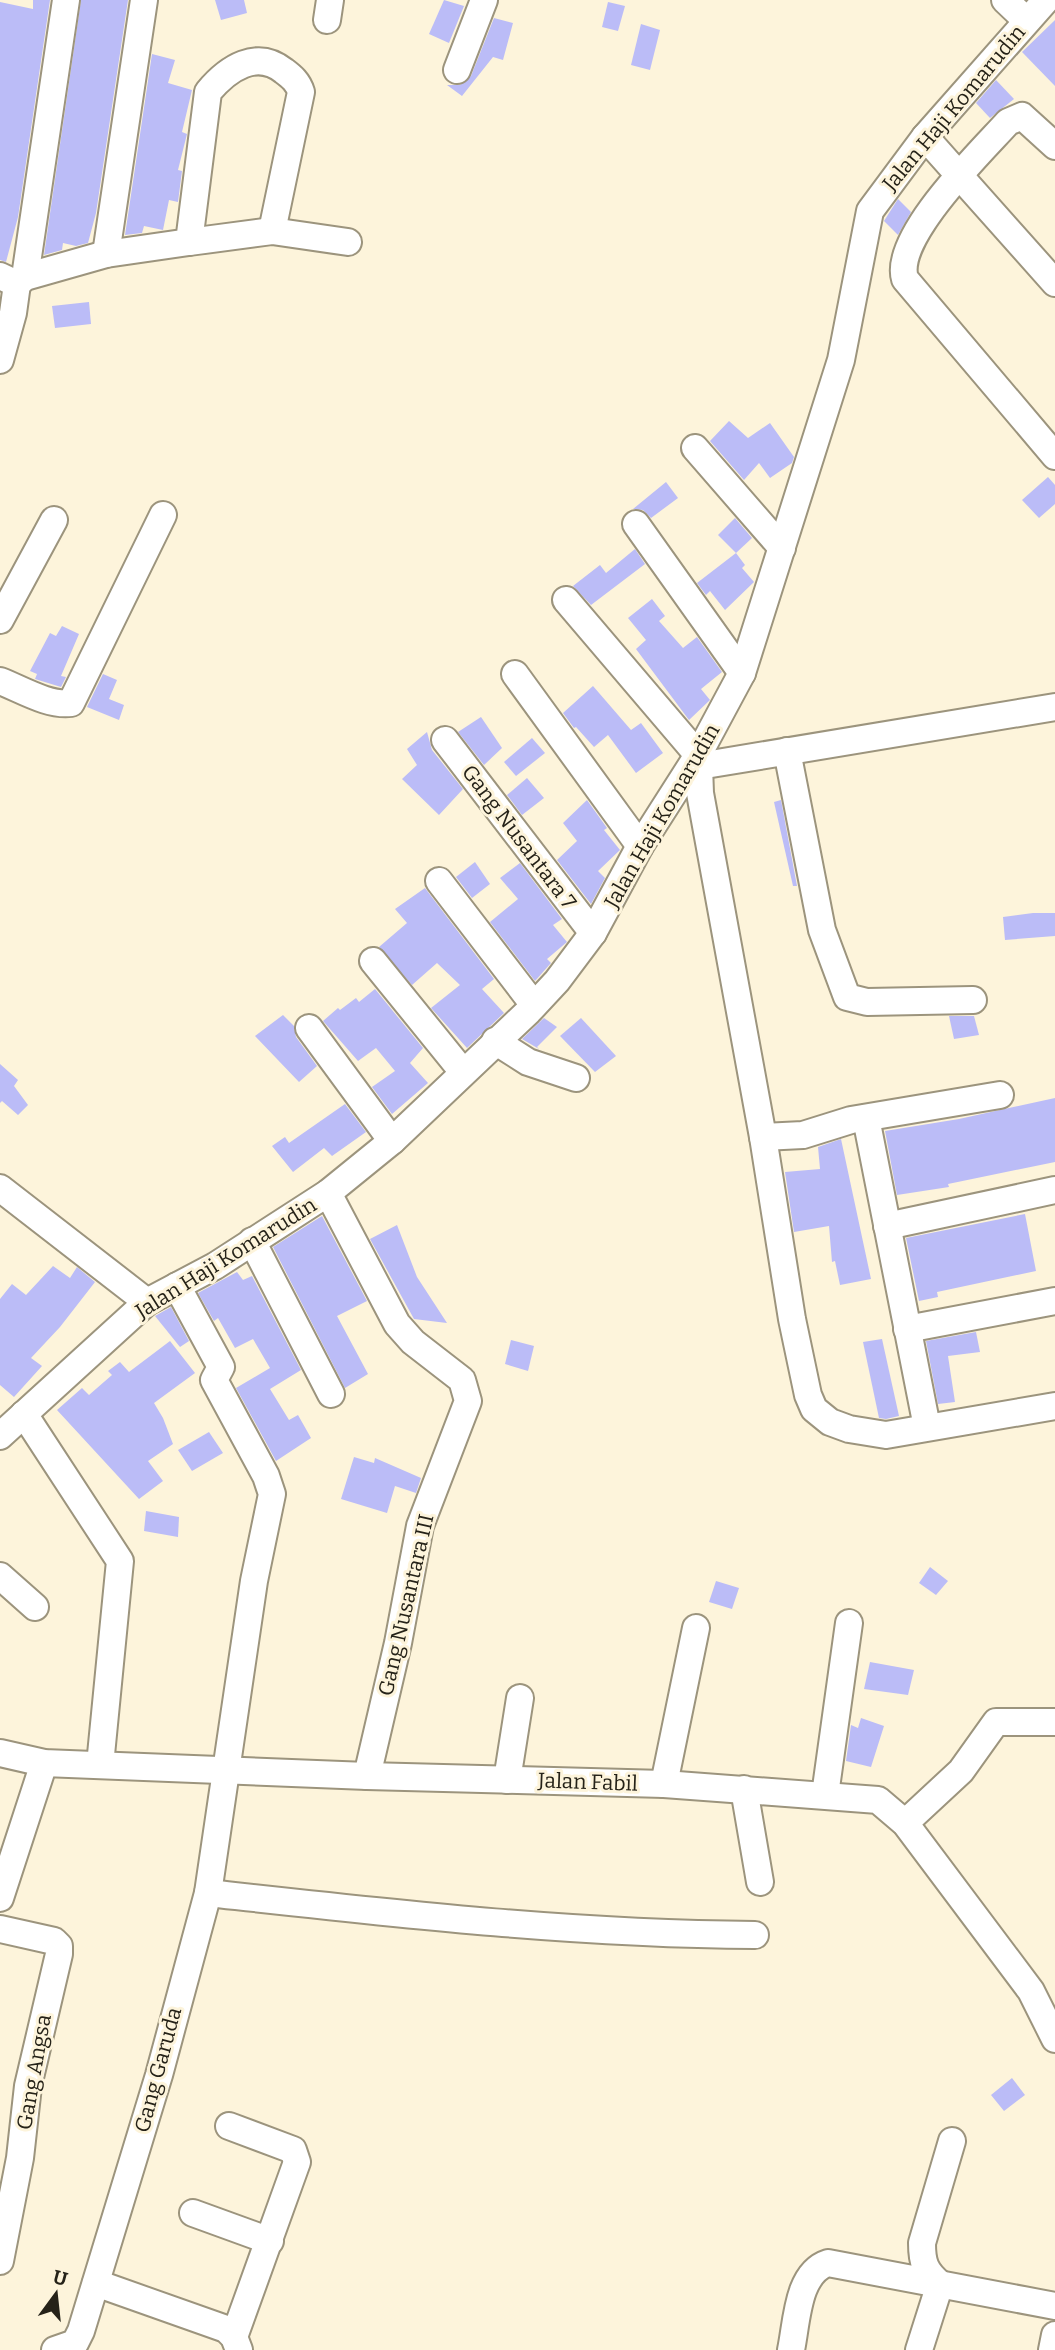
<svg xmlns="http://www.w3.org/2000/svg" width="1055" height="2350" viewBox="0 0 1055 2350" font-family="Bitter,serif">
	<style>
		.building { fill: #bbbcf7 }
		.lines { fill: none; stroke-linecap: round; stroke-linejoin: round }
		.minor-casing { stroke: #9c947d; stroke-width: 30 }
		.minor { stroke: #fff; stroke-width: 26 }
		.labels { text-anchor: middle; stroke-width: 6; stroke-linejoin: round; paint-order: stroke }
		.street-label { font-size: 21px; fill: #252218; stroke: #fdf4db }
	</style>
	<rect width="100%" height="100%" fill="#fdf4db"/>
	<g class="building">
		<path d="M33,0H50L18,217L6,262L0,260V2L33,9Z"/>
		<path d="M81,0H128L96,213L88,243L76,246L63,243L62,250L44,255Z"/>
		<path d="M215,0H244L247,13L221,20Z"/>
		<path d="M444,0L464,6L449,43L429,34Z"/>
		<path d="M608,2L625,6L618,31L602,27Z"/>
		<path d="M494,18L513,23L503,60L493,57L462,96L447,85H460L471,76Z"/>
		<path d="M1055,20V86L1022,52Z"/>
		<path d="M641,24L660,30L650,70L631,65Z"/>
		<path d="M152,54L175,60L168,83L192,90L182,132L187,134L178,170L182,171L178,202L169,200L163,230L144,226L142,233L125,235Z"/>
		<path d="M996,80L1014,99L990,118L976,103Z"/>
		<path d="M898,199L911,212L898,235L884,221Z"/>
		<path d="M89,302L91,324L55,328L52,306Z"/>
		<path d="M729,421L748,438L770,423L794,457L792,463L770,478L759,463L744,480L710,441Z"/>
		<path d="M1048,477L1055,485V504L1039,518L1022,500Z"/>
		<path d="M666,482L678,498L651,518L643,510L633,509Z"/>
		<path d="M735,518L752,538L736,553L718,535Z"/>
		<path d="M635,549L645,564L591,605L573,586L600,565L606,573Z"/>
		<path d="M736,553L745,565L742,568L754,582L725,610L710,591L706,595L697,583Z"/>
		<path d="M652,599L665,616L659,621L683,648L697,637L722,672L701,689L710,700L689,720L636,649L646,640L628,618Z"/>
		<path d="M62,626L79,634L61,676L66,677L61,687L35,679L37,674L30,671L50,633L56,636Z"/>
		<path d="M103,674L117,680L109,699L124,705L119,720L87,707Z"/>
		<path d="M593,686L631,730L641,723L663,753L636,773L608,735L594,747L576,727L574,728L563,713Z"/>
		<path d="M481,717L502,748L484,765L458,732Z"/>
		<path d="M427,732L432,750L463,789L439,815L402,779L417,765L407,749Z"/>
		<path d="M532,738L545,753L516,776L504,762Z"/>
		<path d="M527,778L544,798L522,815L507,795Z"/>
		<path d="M587,800L607,828L604,830L620,850L598,871L605,878L591,904L557,860L577,841L563,823Z"/>
		<path d="M781,800L797,886H793L774,802Z"/>
		<path d="M475,862L490,884L472,898L456,877Z"/>
		<path d="M520,863L562,919L553,925L567,942L547,959L551,963L535,981L490,922L518,899L500,878Z"/>
		<path d="M425,888L494,979L482,989L504,1013L467,1048L431,1008L460,985L437,963L412,985L379,947L407,923L395,909Z"/>
		<path d="M1033,913H1055V936L1005,940L1003,917Z"/>
		<path d="M375,989L423,1048L410,1063L428,1083L392,1114L372,1087L395,1071L376,1048L358,1061L323,1021L338,1008L340,1010L356,998L359,1002Z"/>
		<path d="M283,1015L294,1026L296,1037L317,1066L299,1082L255,1036Z"/>
		<path d="M949,1016H974L979,1035L954,1039Z"/>
		<path d="M544,1018L557,1027L537,1047L539,1049L522,1039Z"/>
		<path d="M581,1018L616,1056L595,1072L560,1036Z"/>
		<path d="M0,1064L18,1080L14,1086L28,1105L18,1115L2,1101L0,1103Z"/>
		<path d="M1055,1098V1162L948,1184L949,1187L897,1195L885,1131L959,1119Z"/>
		<path d="M345,1104L366,1132L332,1156L324,1148L293,1172L272,1146L285,1137L289,1143Z"/>
		<path d="M841,1139L871,1279L840,1285L835,1261L832,1262L829,1226L794,1232L785,1172L820,1169L818,1147Z"/>
		<path d="M1025,1214L1036,1271L937,1292L938,1297L919,1301L906,1238Z"/>
		<path d="M322,1216L367,1301L337,1316L368,1374L345,1388L273,1247Z"/>
		<path d="M397,1225L417,1277L447,1323L414,1319L370,1239Z"/>
		<path d="M53,1266L70,1278L77,1267L95,1282L60,1327L31,1358L42,1366L14,1397L0,1385V1299L12,1284L26,1295Z"/>
		<path d="M237,1272L243,1280L252,1276L301,1370L270,1389L289,1420L298,1415L311,1438L276,1461L236,1388L270,1368L253,1339L235,1348L218,1318L214,1321L198,1293Z"/>
		<path d="M171,1307L189,1341L180,1347L155,1316Z"/>
		<path d="M976,1332L980,1352L948,1356L955,1402L938,1404L926,1341Z"/>
		<path d="M882,1339L899,1416L886,1419L879,1418L863,1342Z"/>
		<path d="M511,1340L534,1346L528,1371L505,1364Z"/>
		<path d="M170,1341L195,1373L154,1403L163,1418L173,1444L148,1461L163,1481L139,1499L57,1410L82,1388L89,1395L112,1375L108,1371L120,1362L129,1372Z"/>
		<path d="M209,1432L223,1453L192,1471L178,1450Z"/>
		<path d="M354,1457L374,1463L375,1458L421,1478L416,1493L395,1486L387,1513L341,1499Z"/>
		<path d="M146,1511L179,1517L178,1537L144,1531Z"/>
		<path d="M930,1567L948,1581L936,1595L919,1583Z"/>
		<path d="M716,1581L739,1588L732,1609L709,1602Z"/>
		<path d="M870,1662L914,1670L908,1695L864,1689Z"/>
		<path d="M861,1718L884,1726L871,1767L846,1761L851,1725L858,1728Z"/>
		<path d="M1012,2078L1025,2095L1004,2111L991,2095Z"/>
	</g>
	<g class="lines">
		<defs>
			<g id="minor">
				<path d="M1005,0L1026,20"/>
				<path d="M327,20L330,0"/>
				<path d="M457,70L484,0"/>
				<path d="M925,137L1055,283"/>
				<path d="M1055,146L1022,116L1008,122C981,152 892,238 905,279L1055,456"/>
				<path d="M189,242L272,231L348,242"/>
				<path d="M106,254L144,0"/>
				<path d="M0,276L17,284L13,313L0,360"/>
				<path d="M25,277L66,0"/>
				<path d="M17,284L25,277L106,254L189,242L208,92C228,68 257,49 284,71C292,77 298,82 301,92L272,231"/>
				<path d="M695,448L782,548"/>
				<path d="M636,524L742,673"/>
				<path d="M566,600L698,755L699,766L1055,707"/>
				<path d="M0,620L54,520"/>
				<path d="M515,674L640,846"/>
				<path d="M0,681C21,689 48,706 71,703L163,515"/>
				<path d="M445,740L593,933"/>
				<path d="M787,751L822,930L847,997L867,1002L973,1000"/>
				<path d="M699,766L700,793L763,1137L792,1319L808,1395L814,1409L830,1422L849,1429L886,1435L1055,1406"/>
				<path d="M439,881L534,1005"/>
				<path d="M373,961L463,1072"/>
				<path d="M309,1028L392,1141"/>
				<path d="M495,1041L528,1062L576,1078"/>
				<path d="M866,1118L927,1427"/>
				<path d="M763,1137L803,1135L851,1120L1000,1095"/>
				<path d="M0,1188L147,1302"/>
				<path d="M328,1193L397,1324L413,1342L462,1380L468,1401L420,1526L398,1643L367,1776"/>
				<path d="M887,1226L1055,1190"/>
				<path d="M252,1241L331,1394"/>
				<path d="M907,1329L1055,1301"/>
				<path d="M24,1414L120,1561L100,1765"/>
				<path d="M0,1436L147,1302L215,1266L328,1193L392,1141L529,1011L557,981L593,933L640,846L698,755L742,673L841,360L870,211L925,137L1046,0"/>
				<path d="M0,1576L35,1607"/>
				<path d="M0,1753L44,1763L367,1776L664,1784L878,1800L905,1823L1031,1991L1055,2039"/>
				<path d="M507,1780L520,1698"/>
				<path d="M664,1784L696,1628"/>
				<path d="M744,1789L760,1882"/>
				<path d="M825,1795L849,1623"/>
				<path d="M905,1823L961,1771L996,1722H1055"/>
				<path d="M208,1893C390,1913 571,1934 755,1935"/>
				<path d="M0,1898L44,1763"/>
				<path d="M0,1929L54,1941L59,1946V1954L28,2086L20,2158L0,2261"/>
				<path d="M229,2126L293,2150L297,2162L234,2337"/>
				<path d="M193,2213L270,2241"/>
				<path d="M96,2283L226,2329L234,2337L239,2350"/>
				<path d="M55,2350L75,2343L81,2331L159,2075L208,1893L254,1581L272,1494L266,1476L214,1380L221,1367L177,1286"/>
				<path d="M791,2350C797,2322 797,2273 828,2263L1055,2306"/>
				<path d="M919,2350L940,2284C925,2271 922,2263 922,2243L952,2141"/>
				<path d="M1052,2350L1055,2335"/>
			</g>
		</defs>
		<use href="#minor" class="minor-casing"/>
		<use href="#minor" class="minor"/>
	</g>
	<g class="labels">
		<g class="street-label">
			<text transform="translate(954 108) rotate(-50)" y="7">Jalan Haji Komarudin</text>
			<text transform="translate(662 816) rotate(-60)" y="7">Jalan Haji Komarudin</text>
			<text transform="translate(519 837) rotate(53)" y="7">Gang Nusantara 7</text>
			<text transform="translate(226 1258) rotate(-32)" y="7">Jalan Haji Komarudin</text>
			<text transform="translate(406 1605) rotate(-77)" y="7">Gang Nusantara III</text>
			<text transform="translate(588 1782) rotate(2)" y="7">Jalan Fabil</text>
			<text transform="translate(158 2070) rotate(-75)" y="7">Gang Garuda</text>
			<text transform="translate(34 2072) rotate(-80)" y="7">Gang Angsa</text>
		</g>
	</g>
	<g transform="translate(56 2294) rotate(15)" stroke="#fdf4db" stroke-width="5" paint-order="stroke">
	<path d="M0-5L12 26L0 18L-12 26Z" fill="#252218"/>
	<text y="-10" font-size="19" font-weight="bold" text-anchor="middle" fill="#252218">U</text>
	</g>
</svg>
